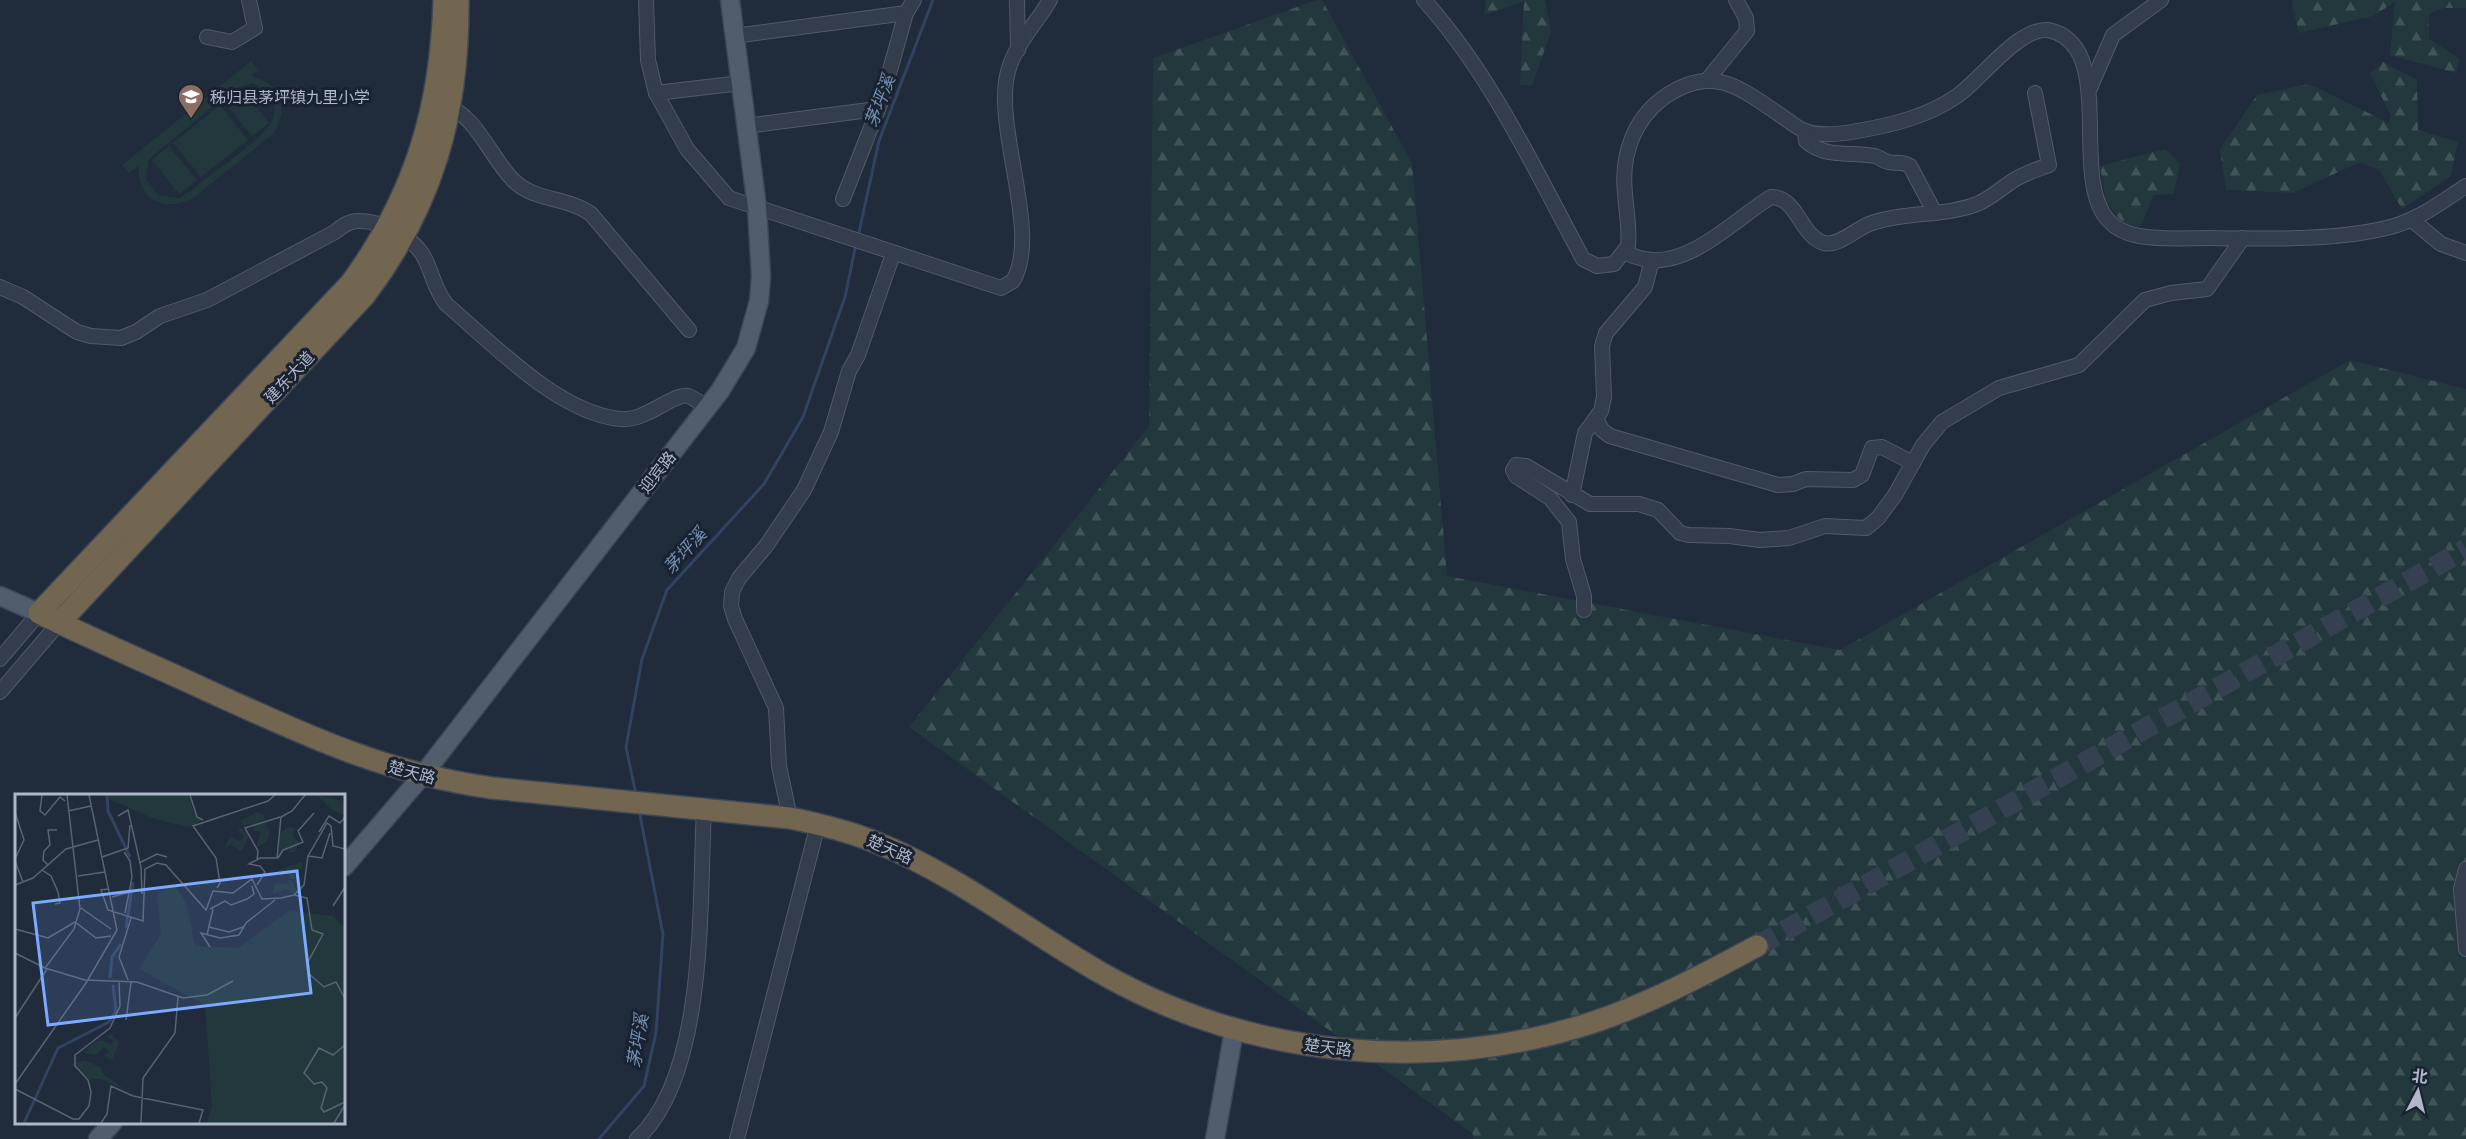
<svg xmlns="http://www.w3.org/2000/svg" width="2466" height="1139" viewBox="0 0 2466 1139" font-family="'PT Sans Narrow','Noto Sans SC',sans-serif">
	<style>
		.forest { fill: url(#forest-firs) }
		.pitch { fill: #22383c; fill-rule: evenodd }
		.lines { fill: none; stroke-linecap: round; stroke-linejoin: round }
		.stream { stroke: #304362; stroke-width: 3 }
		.highway-tunnel { stroke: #354050; stroke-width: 21; stroke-dasharray: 21 10; stroke-linecap: butt }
		.minor-casing { stroke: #525a69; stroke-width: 16 }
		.major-casing { stroke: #3d4655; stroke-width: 21 }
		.highway-casing { stroke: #3f4756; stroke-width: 24 }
		.minor { stroke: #343d4c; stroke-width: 14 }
		.major { stroke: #515c6c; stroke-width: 18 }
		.highway { stroke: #726650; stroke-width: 21 }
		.labels { text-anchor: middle; stroke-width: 6; stroke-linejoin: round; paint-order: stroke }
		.poi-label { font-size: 16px; fill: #afb7c8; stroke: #192230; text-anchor: start }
		.street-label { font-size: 16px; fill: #afb7c8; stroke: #192230 }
		.water-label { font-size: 18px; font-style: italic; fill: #748db2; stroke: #192230 }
		.inset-river { fill: none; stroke: #304362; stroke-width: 3 }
		.inset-road { fill: none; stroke: #596373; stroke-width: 1.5 }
		.view { fill: #7caaff; fill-opacity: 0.15; stroke: #7caaff; stroke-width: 3 }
		.inset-edge { fill: none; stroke: #afb7c8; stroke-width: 3 }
	</style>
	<defs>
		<pattern id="forest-firs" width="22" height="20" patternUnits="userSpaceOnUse" patternTransform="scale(1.5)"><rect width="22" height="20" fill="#22383c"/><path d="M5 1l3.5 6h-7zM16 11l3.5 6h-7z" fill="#405357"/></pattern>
	</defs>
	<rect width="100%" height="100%" fill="#202b3b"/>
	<g class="forest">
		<path d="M1317,0H1322L1412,163L1447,576L1840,650L2350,360L2466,389V1139H1473V1134L909,727L1149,426L1153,58Z"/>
		<path d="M1486,0H1545L1551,32L1532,86L1520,85L1524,1L1484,15Z"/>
		<path d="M2293,0H2466V8H2444L2429,14V39L2460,59L2456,73L2390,55L2395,2L2373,16L2299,33L2292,5Z"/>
		<path d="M2383,62L2417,80L2418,130L2458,142L2451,176L2402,209L2379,170L2360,162L2293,193L2226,190L2220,149L2257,95L2309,84L2389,123L2391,116L2370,73Z"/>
		<path d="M2165,149L2180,163L2174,194L2154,195L2141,226H2125L2106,202L2100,166Z"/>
	</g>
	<g class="pitch">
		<path d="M251,61L258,70L251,76C282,83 290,111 272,135L193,198C165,213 137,201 139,166L129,173L122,165ZM252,83C269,90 281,105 271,123C262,139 206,178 189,192L179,198L158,195L146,179L149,159L234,89Z"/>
		<path d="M242,88L269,123L252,136L224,102Z"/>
		<path d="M220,105L248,140L201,177L173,143Z"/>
		<path d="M169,146L197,180L179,194L152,160Z"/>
	</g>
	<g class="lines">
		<g class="stream">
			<path d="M858,237L879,141L933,0"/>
			<path d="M636,795L626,747L642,659L667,590L764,484L803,417L845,297L856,244"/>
			<path d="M599,1139L644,1086L656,1033L663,934L639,810"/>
		</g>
		<path class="highway-tunnel" d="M1757,946L2466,549"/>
		<defs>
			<g id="minor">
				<path d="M646,0L648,60L656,93L687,149L729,198L1001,288L1013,281C1041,234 995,132 1007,76C1012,48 1036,24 1050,0"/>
				<path d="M1017,0L1018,50"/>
				<path d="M1424,0C1492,76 1535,170 1583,259L1597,266L1614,264L1628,246C1630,229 1626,210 1625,193C1621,157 1633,120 1663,98C1711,64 1738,86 1780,115C1788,120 1795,127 1805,131C1820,137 1841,134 1857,131C1893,125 1928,116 1957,96C1981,80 2022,22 2052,31C2117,49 2069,177 2108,220C2116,229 2127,234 2139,236C2162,240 2187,238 2210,238C2267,239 2340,241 2394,226C2421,218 2443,201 2466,186"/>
				<path d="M734,36L906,13"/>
				<path d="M207,37L232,42L255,28L249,0"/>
				<path d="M1708,79L1747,31L1746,18L1736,0"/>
				<path d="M2090,88L2113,35L2161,0"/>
				<path d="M656,93L741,83"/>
				<path d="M444,104C476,115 490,156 512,179C532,201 568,197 591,214L689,330"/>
				<path d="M746,126L877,109"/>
				<path d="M1805,131L1806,141C1826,159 1851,151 1875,156C1880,157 1883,161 1888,162C1897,164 1902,161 1910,166L1935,213"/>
				<path d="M843,199L881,102L906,13L914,0"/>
				<path d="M2412,220L2441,244L2466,253"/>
				<path d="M1625,253C1633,256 1643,260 1652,260C1694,263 1738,217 1771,197C1798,197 1800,236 1824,243C1838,247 1856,229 1869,224C1904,211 1943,217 1977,204C1991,198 1999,190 2011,182C2022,174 2036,170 2049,165L2035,93"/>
				<path d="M0,287L23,297L77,332L91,336L121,338L136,332L160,316L207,300L335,232C342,226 350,220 360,221C381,221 414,238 424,257C433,274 433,286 446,304C492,343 558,413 620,419C645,422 675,392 688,396C694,398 701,404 708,407"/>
				<path d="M1597,420L1602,430L1610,436L1778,485L1793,484L1806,479L1853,480L1862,475L1872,448L1882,447L1913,463"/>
				<path d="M1572,495L1585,433L1601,411L1604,397L1602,346L1606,333L1645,287L1652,260"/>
				<path d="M1584,610V596L1573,559L1569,522L1550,498L1516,476L1513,470L1516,465L1526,466L1590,504H1639L1658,510L1680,533L1689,535L1729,536L1760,540L1789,538L1825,526L1866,528L1878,518L1895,495L1923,445L1942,422L1999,388L2079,365L2145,300L2171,293L2207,289L2243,238"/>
				<path d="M0,659L39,613"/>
				<path d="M0,692L59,623"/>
				<path d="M790,818L779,766L776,708L735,619L731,606L732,592L739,578L766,546L804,490L831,432L849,371L858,355L893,254"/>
				<path d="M2466,869L2461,889L2466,949"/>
				<path d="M637,1139C708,1074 699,900 704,808"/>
				<path d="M737,1139L818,824"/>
			</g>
			<g id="major">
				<path d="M0,596L39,613"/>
				<path d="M344,867L422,776L720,391L746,348L759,301L761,277L757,207L730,0"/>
				<path d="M98,1139L113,1122"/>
				<path d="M1215,1139L1234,1030"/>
			</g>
			<g id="highway">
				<path d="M444,0C441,108 415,195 351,283L39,613C96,641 155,666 213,693C309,737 386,773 492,788L790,818C819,824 848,831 875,842C956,874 1026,930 1101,973C1249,1057 1429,1075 1591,1023C1649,1004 1703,975 1757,946"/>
				<path d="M59,623L365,295C433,205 459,113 458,0"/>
			</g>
		</defs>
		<use href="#minor" class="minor-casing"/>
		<use href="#major" class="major-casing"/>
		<use href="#highway" class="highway-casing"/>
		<use href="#minor" class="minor"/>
		<use href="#major" class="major"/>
		<use href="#highway" class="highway"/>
	</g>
	<defs>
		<symbol id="school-pin" viewBox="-11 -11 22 30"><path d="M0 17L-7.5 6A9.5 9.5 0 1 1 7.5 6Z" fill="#8d6e63" stroke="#192230"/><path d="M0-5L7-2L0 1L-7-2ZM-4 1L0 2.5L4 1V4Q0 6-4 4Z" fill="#fff"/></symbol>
	</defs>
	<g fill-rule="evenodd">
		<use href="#school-pin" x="176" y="82" width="30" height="40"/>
	</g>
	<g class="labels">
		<g class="poi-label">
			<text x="210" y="103">秭归县茅坪镇九里小学</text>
		</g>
		<g class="street-label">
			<text transform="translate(289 377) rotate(-47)" y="6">建东大道</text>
			<text transform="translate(657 472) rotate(-52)" y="6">迎宾路</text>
			<text transform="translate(412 772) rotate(15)" y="6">楚天路</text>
			<text transform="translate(890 849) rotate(24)" y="6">楚天路</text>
			<text transform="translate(1328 1047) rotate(7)" y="6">楚天路</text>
		</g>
		<g class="water-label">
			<text transform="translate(880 101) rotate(-69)" y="6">茅坪溪</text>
			<text transform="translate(685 551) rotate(-48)" y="6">茅坪溪</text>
			<text transform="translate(638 1041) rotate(-81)" y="6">茅坪溪</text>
		</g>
	</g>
	<g transform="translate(15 794)">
		<rect width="330" height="330" fill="#202b3b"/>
		<path d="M302,1L328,7L330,22L317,16ZM242,18L248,20L255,38L252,47L241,54L246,37H239L238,29L229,32L225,27ZM273,33L280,34L278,41L284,48L280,58H273L275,54L263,62L265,39ZM226,34L234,40L228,55L225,57L215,50L208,57L215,42L224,47L229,42L223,36ZM287,68V75L278,79L281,85L274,84V78L264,82V76ZM273,84L282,96L277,100L272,95L258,100L260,89L275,91ZM159,91L171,108L180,152L223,154L274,117L318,122L330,134V329H192L197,311L190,211L124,175L146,140L142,100ZM96,240L105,248L97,266L89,262L94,257L89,253L81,261L68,259L80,248L87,246L96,251L98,247L91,243ZM69,266L85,273L88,280L111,296L85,285H74L56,270Z" fill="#22383c"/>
		<path d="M94,1H174L179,20L186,26L175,34L137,24L94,5Z" fill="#22383c"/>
		<path class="inset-river" d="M92,1L93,17L115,63M111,134L118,88M95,184L97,163L106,150M9,329L43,254L94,228L101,217L98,191"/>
		<path class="inset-road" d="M27,1L25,17L30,21L45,3L50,7M52,1L65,115L59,135L30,174L70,186L122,188L168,204L192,201L218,187M175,1L182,23L188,26M53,17L76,12M0,18L9,46L0,65M103,22L113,16L126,73L127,100M304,38L314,22L325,29L330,23M109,58L115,67L117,83L110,119M293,62L307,64L315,39M87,63L113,54L115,31M263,64L268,56L288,48L283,37L299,19M242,66L243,57L230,34L265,23M0,67L8,88M124,69L142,60L152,63M33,71L28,66L29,57L35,51L33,36H42M27,76L36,82L43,98L45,109L40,110M63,82L90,78M0,91L18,84L51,55L83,46M242,91L250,78L245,72L234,70L245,64H262L266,23L277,17L290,1M202,94L205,89L201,64L178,32L253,7L260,1M94,95L86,96L93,116L128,127L130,75L142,69L151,71L191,116L198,97L218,99L237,85L247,105L266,104L279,101L289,91L293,62L312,29L316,32L318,52L330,55M279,101L292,104L297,136L308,140L293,168L294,180L309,193L321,188L330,205M97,103L115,98M318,112L330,93M66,114L96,135M195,115L210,107L216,111L232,105L239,100L237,92M194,133L214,138L228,133M0,135L33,144L60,128L81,144L96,142M192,141L198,115M195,153L186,139L205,144L224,141L231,129L260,106M0,159L30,174M113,186L104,163L116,124M0,224L32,175M111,226L116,188M330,251L318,261L304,254L289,279L299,290L307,288L312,294L306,314L309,318L330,308M0,290L71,189L102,136L74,1M0,295L58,325H64L74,312L76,298L73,286L60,272V261L95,234L105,212L104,187M86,329L92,320L96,292L118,302L188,316L184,329M126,329L128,284L160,239L163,203M319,329L330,311"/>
		<path class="view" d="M282,77L296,199L33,231L18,109Z"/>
		<rect width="330" height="330" class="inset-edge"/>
	</g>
	<g transform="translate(2418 1091) rotate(7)" stroke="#192230" stroke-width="4.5" paint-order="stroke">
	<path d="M0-4.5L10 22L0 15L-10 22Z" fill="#afb7c8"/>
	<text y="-9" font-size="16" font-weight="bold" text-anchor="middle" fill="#afb7c8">北</text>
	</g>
</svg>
